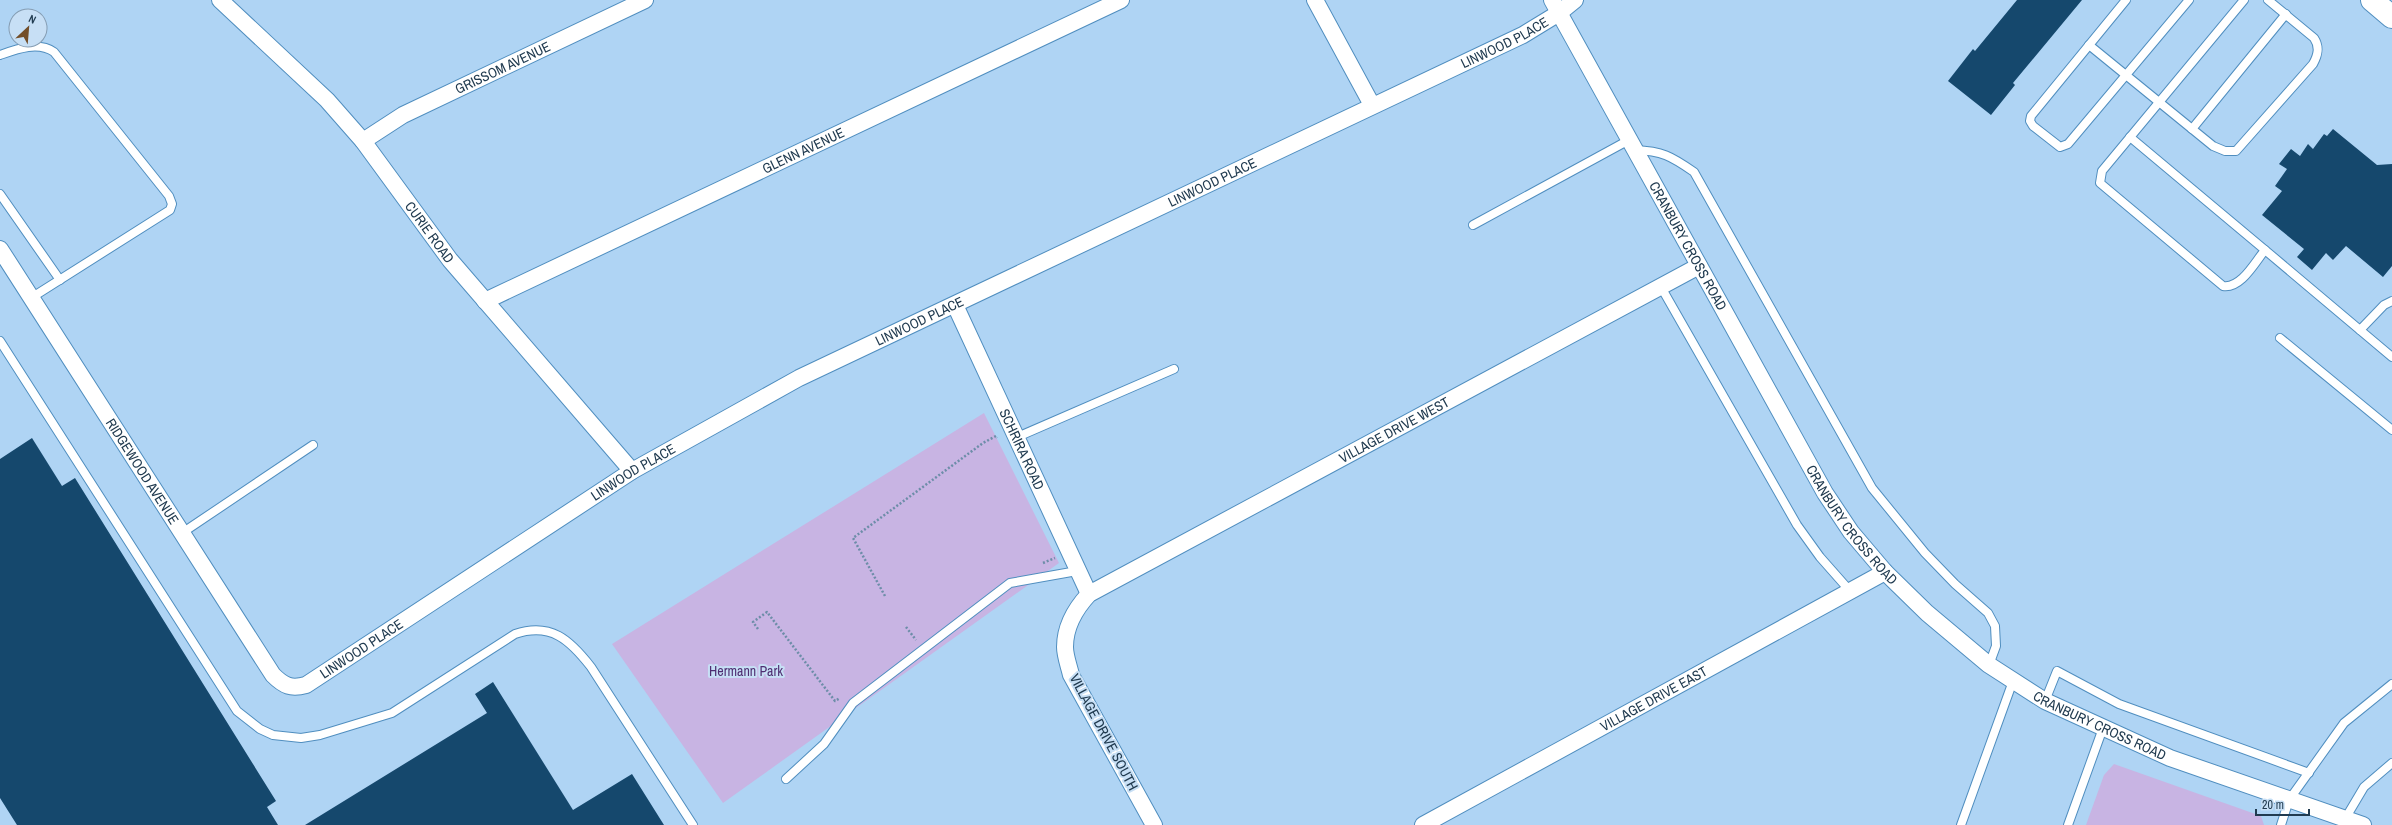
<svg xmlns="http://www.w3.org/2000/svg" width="2392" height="825" viewBox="0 0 2392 825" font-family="'Archivo Narrow',sans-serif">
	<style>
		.green { fill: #c8b4e3 }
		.building { fill: #15486d }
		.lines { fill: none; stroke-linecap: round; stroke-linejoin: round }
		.lane-casing { stroke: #508ebf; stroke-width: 10 }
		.street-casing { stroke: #508ebf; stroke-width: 18 }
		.secondary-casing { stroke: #508ebf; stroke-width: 24 }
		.path { stroke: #6d8da8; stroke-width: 2.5; stroke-dasharray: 2 2; stroke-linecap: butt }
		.lane { stroke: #fff; stroke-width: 8 }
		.street { stroke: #fff; stroke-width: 16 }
		.secondary { stroke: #fff; stroke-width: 22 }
		.labels { text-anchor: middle; stroke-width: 4; stroke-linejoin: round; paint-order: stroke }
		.street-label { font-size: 14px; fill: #213b50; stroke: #c7dff5 }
		.park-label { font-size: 14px; fill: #4f2e71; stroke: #c7dff5 }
	</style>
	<rect width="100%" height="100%" fill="#afd4f4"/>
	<g class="green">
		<path d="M984,413L1059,563L723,803L612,644Z"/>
		<path d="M2114,764L2261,816L2264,825H2086L2104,775Z"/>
	</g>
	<g class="building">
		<path d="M2017,0H2082L2013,83L2015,85L1991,115L1948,81L1973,49L1975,51Z"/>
		<path d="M2333,129L2377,165L2392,164V266L2383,277L2346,246L2333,260L2326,253L2312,270L2297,257L2304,249L2262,215L2282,191L2275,186L2287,169L2279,164L2291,149L2300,156L2308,144L2313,149L2324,134L2327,136Z"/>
		<path d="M32,438L62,486L75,478L276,801L267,807L278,825H17L0,798V459Z"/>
		<path d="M493,682L573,810L632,774L664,825H305L487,713L475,694Z"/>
	</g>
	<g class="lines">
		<defs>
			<g id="lane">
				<path d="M2126,0L2031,116L2030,121L2033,126L2060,147L2068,144L2189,0"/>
				<path d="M2244,0L2102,171L2100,183L2223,286C2241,289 2255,262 2265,250L2392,357"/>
				<path d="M2089,45L2213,146L2225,151H2236L2313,64C2318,55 2320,47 2314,38L2268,0"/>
				<path d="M0,55C17,49 38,41 54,52L169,196L172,204L170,210L31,298"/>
				<path d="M2192,129L2286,14"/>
				<path d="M2130,137L2265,250"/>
				<path d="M1635,150C1662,151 1671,156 1694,172L1872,488L1925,553L1955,584L1988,613L1995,626L1996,646L1989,665"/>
				<path d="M0,194L60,280"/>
				<path d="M1473,225L1629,140"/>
				<path d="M1661,287L1797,525L1820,557L1850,591"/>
				<path d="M2360,330L2384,305L2392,301"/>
				<path d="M2280,338L2392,430"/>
				<path d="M0,341L237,711L260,729L273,735L301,738L320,735L392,713L515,634C551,622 570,640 591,667L693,825"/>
				<path d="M1015,438L1174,369"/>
				<path d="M182,533L313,445"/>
				<path d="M2045,701L2057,671L2119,704L2309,773"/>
				<path d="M786,779L824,744L853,703L1010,583L1077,571"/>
				<path d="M2345,819L2364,787L2392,763"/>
				<path d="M1961,825L2013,681"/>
				<path d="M2068,825L2103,728"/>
				<path d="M2281,825L2289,800L2344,723L2392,684"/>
			</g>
			<g id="street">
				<path id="s1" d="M220,0L327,100L363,141L450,260L632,471"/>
				<path d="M1315,0L1372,105"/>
				<path id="s2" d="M1552,0L1825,493L1851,532L1885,572L1927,613L1989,665L2045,701L2170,758L2363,825"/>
				<path id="s3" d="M363,141L403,115L645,0"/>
				<path id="s4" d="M0,249L273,675C284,686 291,689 306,685L632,471L799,378L1523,35L1559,13L1575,0"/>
				<path id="s5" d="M485,301L1121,0"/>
				<path id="s6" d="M955,305L1089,594"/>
				<path id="s7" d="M1154,825L1071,675C1069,666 1065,656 1065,647C1065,627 1076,608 1089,594L1699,266"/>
				<path id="s8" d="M1423,825L1885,572"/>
			</g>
			<path id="secondary" d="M2372,0L2392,17"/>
		</defs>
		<use href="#lane" class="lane-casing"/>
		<use href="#street" class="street-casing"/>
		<use href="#secondary" class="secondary-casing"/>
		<g class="path">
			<path d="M1043,563L1055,558"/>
			<path d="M885,596L853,538L983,443L996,436L997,438"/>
			<path d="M906,627L916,640"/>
			<path d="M758,629L753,622L767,612L835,701L840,698"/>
		</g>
		<use href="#lane" class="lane"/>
		<use href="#street" class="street"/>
		<use href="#secondary" class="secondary"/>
	</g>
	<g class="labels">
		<g class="street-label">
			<text dy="5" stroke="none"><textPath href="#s4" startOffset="1905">LINWOOD PLACE</textPath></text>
			<text dy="5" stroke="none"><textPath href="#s3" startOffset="158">GRISSOM AVENUE</textPath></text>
			<text dy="5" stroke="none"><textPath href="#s5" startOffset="352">GLENN AVENUE</textPath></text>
			<text dy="5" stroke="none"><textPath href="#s4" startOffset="1581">LINWOOD PLACE</textPath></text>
			<text dy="5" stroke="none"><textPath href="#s1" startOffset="314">CURIE ROAD</textPath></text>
			<text dy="5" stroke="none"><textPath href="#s2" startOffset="281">CRANBURY CROSS ROAD</textPath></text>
			<text dy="5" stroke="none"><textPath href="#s4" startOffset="1257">LINWOOD PLACE</textPath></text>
			<text dy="5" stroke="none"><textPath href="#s7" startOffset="606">VILLAGE DRIVE WEST</textPath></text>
			<text dy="5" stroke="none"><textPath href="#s6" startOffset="159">SCHRIRA ROAD</textPath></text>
			<text dy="5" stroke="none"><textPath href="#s4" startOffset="264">RIDGEWOOD AVENUE</textPath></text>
			<text dy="5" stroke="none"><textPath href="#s4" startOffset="933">LINWOOD PLACE</textPath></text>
			<text dy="5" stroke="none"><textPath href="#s2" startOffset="605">CRANBURY CROSS ROAD</textPath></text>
			<text dy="5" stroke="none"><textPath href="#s4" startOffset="609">LINWOOD PLACE</textPath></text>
			<text dy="5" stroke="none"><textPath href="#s8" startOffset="263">VILLAGE DRIVE EAST</textPath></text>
			<text dy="5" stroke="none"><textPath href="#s2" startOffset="929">CRANBURY CROSS ROAD</textPath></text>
			<text transform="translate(1104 732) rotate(62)" y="5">VILLAGE DRIVE SOUTH</text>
		</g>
		<g class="park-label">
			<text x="746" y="676">Hermann Park</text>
		</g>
	</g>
	<g transform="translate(28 28) rotate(26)"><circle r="19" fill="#c7dff5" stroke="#859db3"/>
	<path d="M0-3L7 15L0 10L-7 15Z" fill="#734e29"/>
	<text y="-6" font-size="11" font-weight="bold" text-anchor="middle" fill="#213b50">N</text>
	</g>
	<path d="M2256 809v6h53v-6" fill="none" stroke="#213b50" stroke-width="2"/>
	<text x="2262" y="809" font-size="12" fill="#213b50" stroke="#c7dff5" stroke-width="3" paint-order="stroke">20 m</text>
</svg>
